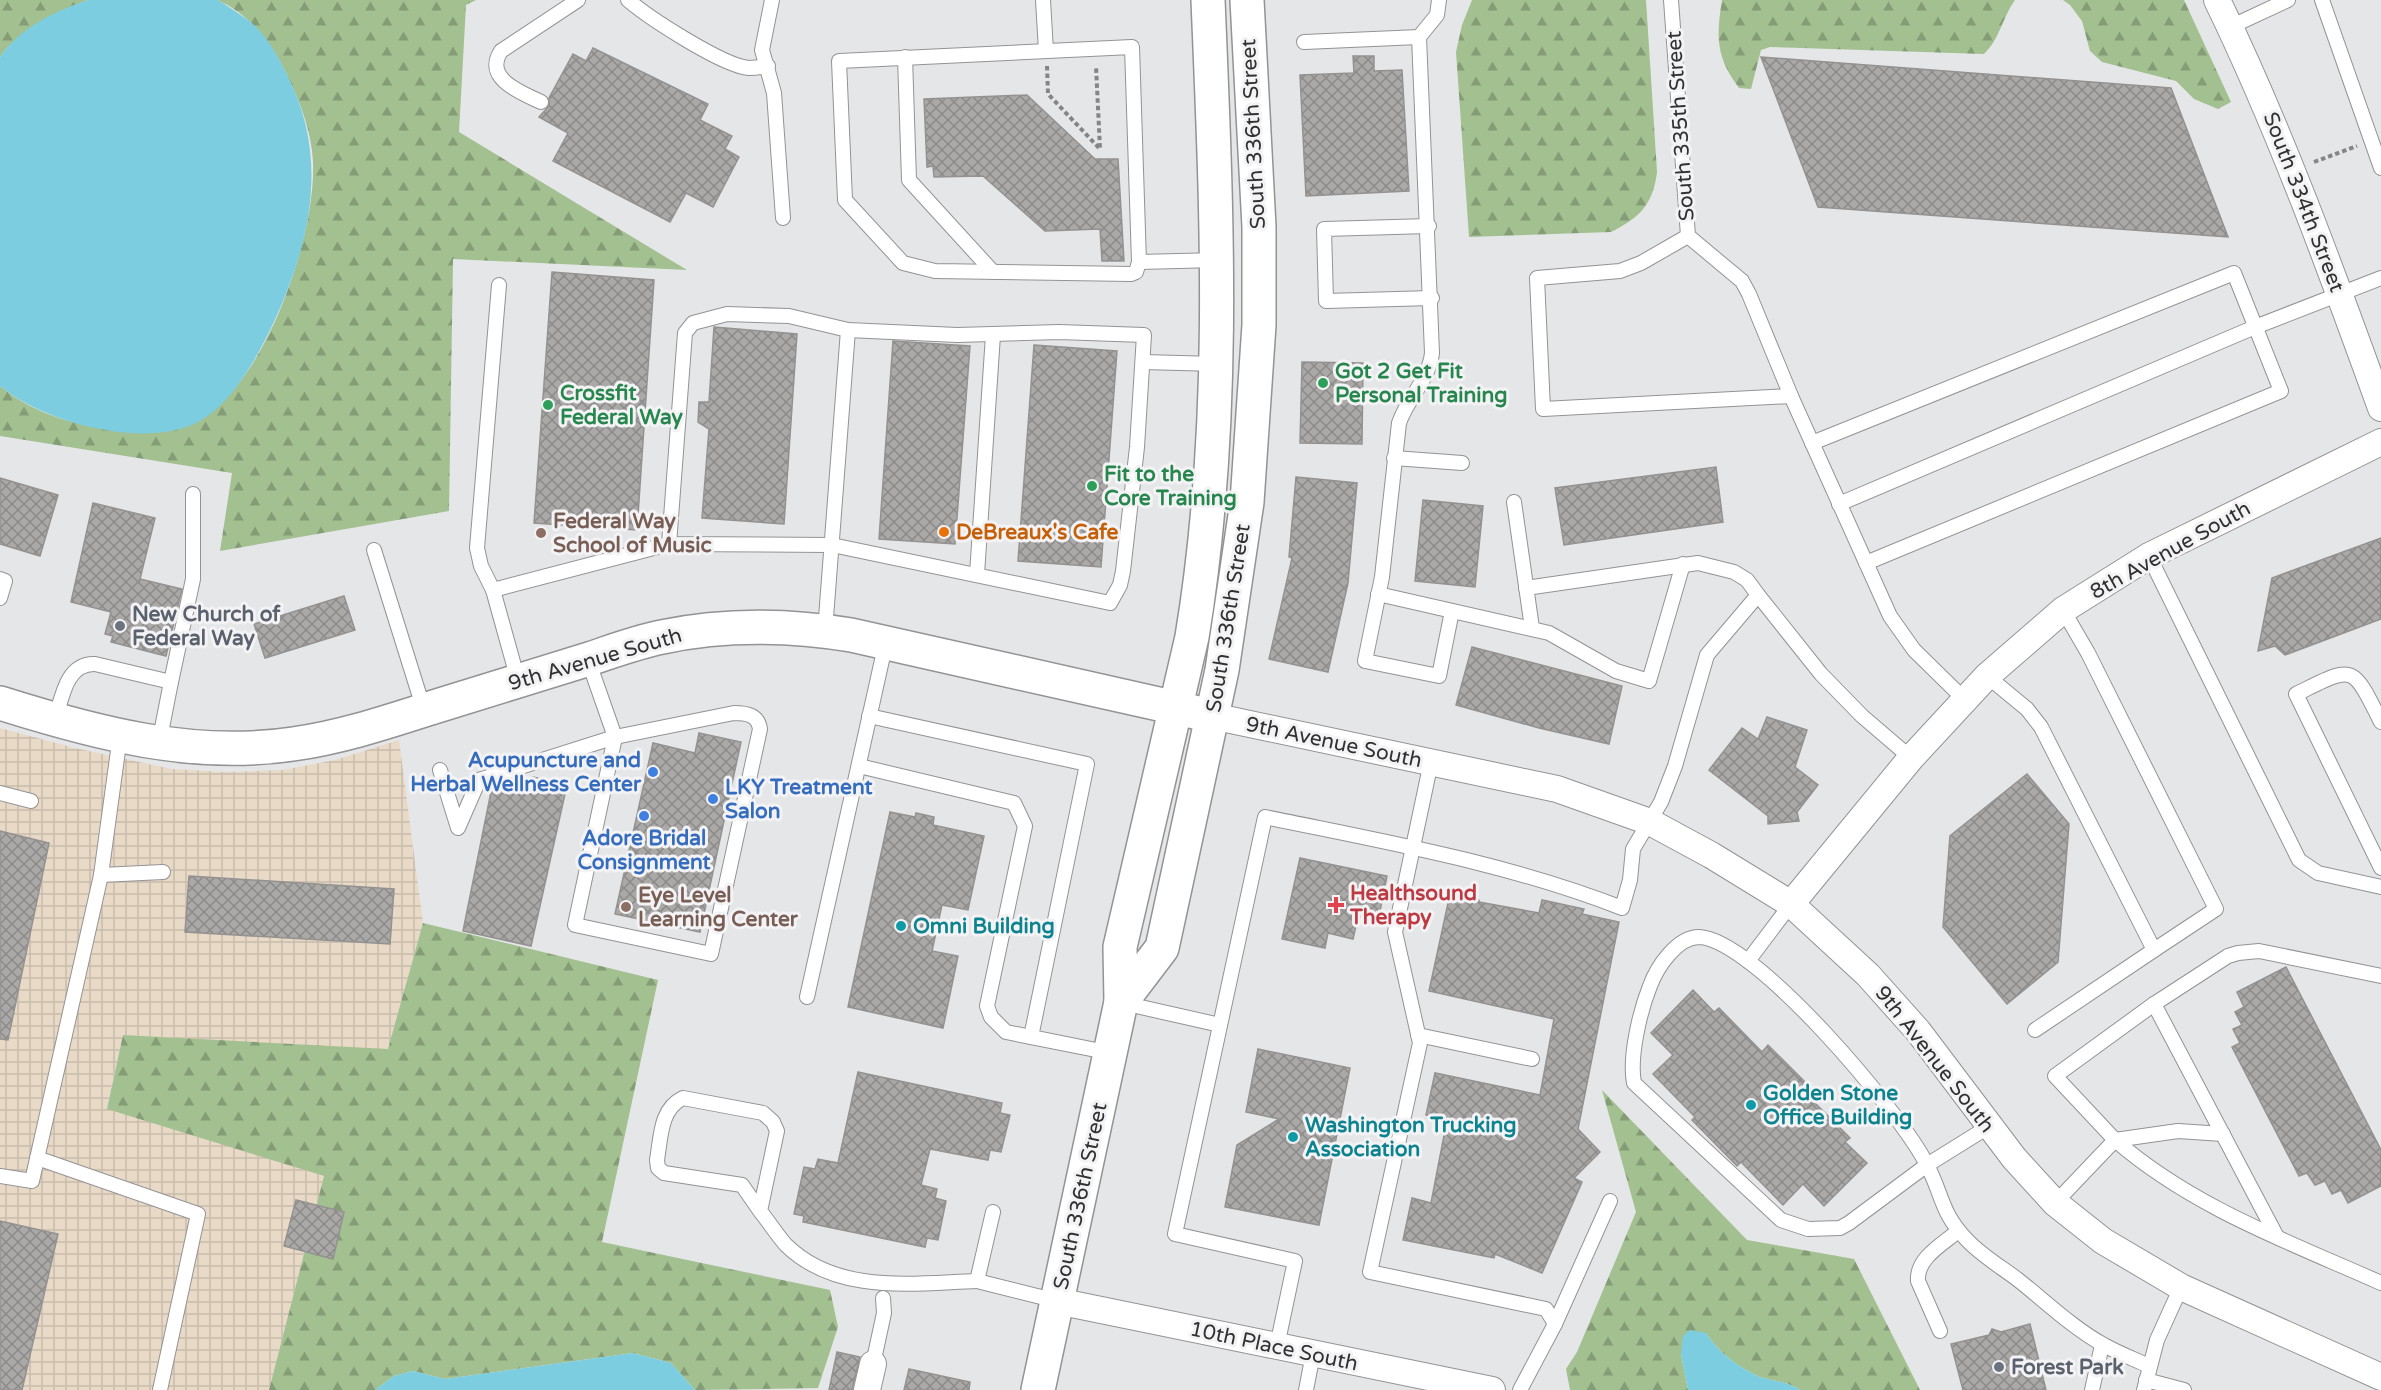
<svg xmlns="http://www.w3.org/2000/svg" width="2381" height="1390" viewBox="0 0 2381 1390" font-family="'Varela Round',sans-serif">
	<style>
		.industrial { fill: url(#industrial-grid) }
		.forest { fill: url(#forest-firs) }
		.water { fill: #7dcde0 }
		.building { fill: url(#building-cross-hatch); stroke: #949291; stroke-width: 1.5 }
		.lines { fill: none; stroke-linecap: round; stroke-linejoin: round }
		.service-casing { stroke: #939395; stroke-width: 16 }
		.minor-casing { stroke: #939395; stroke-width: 28 }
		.tertiary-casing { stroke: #939395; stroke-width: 36 }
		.secondary-casing { stroke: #939395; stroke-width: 36 }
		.path { stroke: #858587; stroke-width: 4; stroke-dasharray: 4.5 3; stroke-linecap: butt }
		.service { stroke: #fff; stroke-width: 14 }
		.minor { stroke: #fff; stroke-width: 26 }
		.tertiary { stroke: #fff; stroke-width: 33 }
		.secondary { stroke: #fff; stroke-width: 33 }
		.leisure-dot { fill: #2e9e5b; stroke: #f3f3f5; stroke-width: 2 }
		.food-dot { fill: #e8710a; stroke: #f3f3f5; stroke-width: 2 }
		.education-dot { fill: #8d6e63; stroke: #f3f3f5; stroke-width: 2 }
		.worship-dot { fill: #6b7280; stroke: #f3f3f5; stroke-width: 2 }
		.shop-dot { fill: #3f7fe0; stroke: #f3f3f5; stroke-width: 2 }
		.health-dot { fill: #e0444e; stroke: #f3f3f5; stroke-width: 2 }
		.culture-dot { fill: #0f9aa8; stroke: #f3f3f5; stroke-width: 2 }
		.labels { text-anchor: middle; stroke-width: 6; stroke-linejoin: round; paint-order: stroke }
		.street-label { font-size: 21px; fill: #313132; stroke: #f3f3f5 }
		.leisure-label { font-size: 21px; font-weight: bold; fill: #27864d; stroke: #f3f3f5; text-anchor: start }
		.education-label { font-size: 21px; font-weight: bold; fill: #785e54; stroke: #f3f3f5; text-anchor: start }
		.food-label { font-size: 21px; font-weight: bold; fill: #c56008; stroke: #f3f3f5; text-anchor: start }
		.worship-label { font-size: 21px; font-weight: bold; fill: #5b616d; stroke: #f3f3f5; text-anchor: start }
		.shop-label { font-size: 21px; font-weight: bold; fill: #366cbe; stroke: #f3f3f5; text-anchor: end }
		.health-label { font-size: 21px; font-weight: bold; fill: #be3a42; stroke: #f3f3f5; text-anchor: start }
		.culture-label { font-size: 21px; font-weight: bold; fill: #0d838f; stroke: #f3f3f5; text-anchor: start }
	</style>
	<defs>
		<pattern id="industrial-grid" width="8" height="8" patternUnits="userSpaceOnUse" patternTransform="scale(1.5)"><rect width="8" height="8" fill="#e9dac7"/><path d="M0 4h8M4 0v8" fill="none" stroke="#c8bcab"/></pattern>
		<pattern id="forest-firs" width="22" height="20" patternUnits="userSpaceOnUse" patternTransform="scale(1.5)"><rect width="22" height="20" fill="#a2c090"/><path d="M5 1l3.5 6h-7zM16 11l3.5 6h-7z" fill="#859d76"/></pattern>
		<pattern id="building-cross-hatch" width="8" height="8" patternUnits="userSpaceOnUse" patternTransform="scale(1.5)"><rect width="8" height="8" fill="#aaa9a7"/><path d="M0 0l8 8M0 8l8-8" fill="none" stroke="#8b8a89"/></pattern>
	</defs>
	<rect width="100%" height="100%" fill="#e5e6e8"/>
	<path class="industrial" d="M0,728L75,748L172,769L224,772L283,770L335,760L399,740L423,923L388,1050L123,1035L107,1108L324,1176L269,1390H0Z"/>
	<g class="forest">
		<path d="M0,0H88C57,11 19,30 0,57Z"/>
		<path d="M217,0H476L466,5L459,132L687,270L453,259L449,511L220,551L232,473L0,436V386C29,410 62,421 99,428C114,430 130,433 144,433C152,433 219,405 224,400C274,352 316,230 313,161C311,129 299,99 285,71C271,42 248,13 217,0Z"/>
		<path d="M1472,0H1646L1657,172C1653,205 1639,218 1611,232L1469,237L1456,52L1462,25Z"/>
		<path d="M1722,0H2015C2002,18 2000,39 1984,54L1770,47L1761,50L1751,89L1739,88C1716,57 1716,38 1722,0Z"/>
		<path d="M2063,0H2184L2231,102L2218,109L2194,99L2176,81L2102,62L2090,51L2082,21L2070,5Z"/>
		<path d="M423,923L658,980L602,1242L830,1290L838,1327L818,1388L695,1390L671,1363L633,1353L445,1379L413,1371L394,1376L375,1390H269L324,1176L107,1109L123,1035L388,1049Z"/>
		<path d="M1602,1090L1747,1240L1854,1259L1920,1390H1800C1787,1381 1775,1382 1760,1377C1739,1368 1718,1352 1706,1333L1681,1354L1688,1390H1570L1566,1369L1577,1352L1636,1212Z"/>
	</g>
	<g class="water">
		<path d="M88,0H217L223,3C234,11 247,18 256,27C270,41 280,60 288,77C330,160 310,245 272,326C256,359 232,404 198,422C144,450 43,422 0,386V57C21,27 53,12 88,0Z"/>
		<path d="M1690,1330L1706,1333C1718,1352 1739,1368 1760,1377C1775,1382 1787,1381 1800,1390H1688L1681,1354L1683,1336Z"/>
		<path d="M633,1353L671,1363L695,1390H375L394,1376L413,1371L445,1379Z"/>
	</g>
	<g class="building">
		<path d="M593,48L708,104L700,120L732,136L725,149L739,157L713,207L686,193L670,222L553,161L568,133L539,117L549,106V98L573,54L586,61Z"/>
		<path d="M1353,56H1374V71L1402,70L1409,191L1306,196L1300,75L1354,73Z"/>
		<path d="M1761,57L2171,88L2228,237L1818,207Z"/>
		<path d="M1027,95L1095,159H1118L1124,261H1102L1100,229L1045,231L983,176L934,177L933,166L927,167L924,99Z"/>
		<path d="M552,272L654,280L637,530L534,523Z"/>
		<path d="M714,327L797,334L784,524L702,518L709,429L698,422L699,402H709Z"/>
		<path d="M893,341L970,346L955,544L879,539Z"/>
		<path d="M1034,345L1117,351L1101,567L1018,561Z"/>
		<path d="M1302,362L1363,363L1362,444L1300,443Z"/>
		<path d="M1716,467L1723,522L1564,545L1555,488Z"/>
		<path d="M1296,477L1357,483L1348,583L1328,672L1269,659L1292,558L1289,557Z"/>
		<path d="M0,478L58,495L40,556L0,544Z"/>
		<path d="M1423,500L1483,506L1475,587L1415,581Z"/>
		<path d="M93,503L155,518L140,579L182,589L166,656L111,642L113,636L105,634L111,612L71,602Z"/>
		<path d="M2381,538V619L2285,655L2275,646L2258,651L2272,578Z"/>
		<path d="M344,596L355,630L265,658L254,624Z"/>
		<path d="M1472,647L1622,686L1609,744L1539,728L1456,705Z"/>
		<path d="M1767,717L1807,730L1795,767L1818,785L1797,812L1799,821L1768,824V816L1709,770L1742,728L1758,739Z"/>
		<path d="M699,733L741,742L700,932L615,914L653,743L695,753Z"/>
		<path d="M2027,774L2069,824L2058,962L2007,1004L1943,927L1950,836Z"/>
		<path d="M533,777L567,785L531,946L463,931L492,787L523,794L525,783L531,784Z"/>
		<path d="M890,812L915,817L916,813L934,817L933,825L984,836L968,910L942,905L932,951L958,956L943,1028L848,1007Z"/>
		<path d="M0,831L49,843L8,1040L0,1039Z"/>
		<path d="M1300,858L1387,876L1378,921L1358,917L1353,939L1328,933L1325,948L1282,939Z"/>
		<path d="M189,876L394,889L390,944L185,932Z"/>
		<path d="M1450,894L1479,900V902L1539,913L1542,900L1584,909L1582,914L1619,922L1578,1129L1600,1152L1574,1178L1582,1182L1542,1273L1495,1254L1494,1258L1403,1240L1412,1198L1431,1203L1447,1120L1426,1115L1435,1073L1540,1095L1554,1019L1429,991Z"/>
		<path d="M2286,967L2381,1150V1186L2348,1203L2341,1190L2332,1194L2325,1181L2315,1185L2307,1173L2299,1176L2232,1047L2240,1043L2233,1029L2242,1025L2235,1012L2244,1007L2237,992Z"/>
		<path d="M1693,990L1714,1012L1719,1008L1762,1052L1768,1045L1812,1089L1806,1094L1850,1138L1845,1142L1867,1163L1824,1206L1803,1184L1783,1205L1741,1162L1737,1166L1692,1120L1695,1117L1653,1074L1673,1055L1651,1033Z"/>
		<path d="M1258,1049L1350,1068L1319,1225L1225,1207L1237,1145L1279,1119L1246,1112Z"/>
		<path d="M858,1072L1002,1103L1000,1113L1010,1115L1001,1152L990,1150L988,1160L930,1149L921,1185L937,1189L935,1198L946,1201L938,1240L927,1238L925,1247L803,1222L804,1216L794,1214L804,1167L815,1169L818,1159L838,1163Z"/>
		<path d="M296,1200L344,1212L333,1259L284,1246Z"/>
		<path d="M0,1221L58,1234L22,1390H0Z"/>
		<path d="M2030,1324L2046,1390H1963L1951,1344L1989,1335L1992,1329L2001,1332Z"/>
		<path d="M837,1352L860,1357L852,1390H829Z"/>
		<path d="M909,1369L970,1382L969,1390H904Z"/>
	</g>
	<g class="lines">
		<defs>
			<g id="service">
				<path d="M628,0C649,18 723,66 749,68C755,68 762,67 768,66"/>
				<path d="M772,0L762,50L774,93L783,218"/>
				<path d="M1043,0L1046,51"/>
				<path d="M1671,0L1688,236L1742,281L1749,294L1791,396L1890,616L1914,650L1965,700"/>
				<path d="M2322,0L2381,168"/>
				<path d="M2230,27L2288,0"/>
				<path d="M1419,37L1432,353C1429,380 1408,397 1399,423L1382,577L1365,661L1439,676L1452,611"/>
				<path d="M1304,42L1419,37L1437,15L1439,0"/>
				<path d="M1132,47L1139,262L1136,272L1131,274L935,271L903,263L845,200L839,61Z"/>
				<path d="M905,57L909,180L993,272"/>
				<path d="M541,102C522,93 483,79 501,51L578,0"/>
				<path d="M1429,226L1324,229L1326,301L1432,298"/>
				<path d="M1688,236L1641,263L1620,271L1537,278L1543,409L1791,396"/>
				<path d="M1139,262L1218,260"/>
				<path d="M1143,362L1217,364"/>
				<path d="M1812,443L2234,273L2281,391L1866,563"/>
				<path d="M1394,458L1462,463"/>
				<path d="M1514,502L1532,628"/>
				<path d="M1839,504L2255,327L2381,278"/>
				<path d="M374,550L424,710"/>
				<path d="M2149,556L2299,860L2318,873L2381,887"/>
				<path d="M977,574L993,335"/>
				<path d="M0,579L5,581L0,598"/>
				<path d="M493,590L481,566L477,548L499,285"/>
				<path d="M1378,594L1549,633L1616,671L1649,681L1683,564"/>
				<path d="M1758,595L1821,674L1862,716L1911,758"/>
				<path d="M2063,610L2088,653L2216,909L2154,950"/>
				<path d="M825,631L848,330"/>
				<path d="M1987,676L2027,709L2041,727L2154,950L2035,1030"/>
				<path d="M518,680L493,590L669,544L685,333L693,323L727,314L789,316L848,330L957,335L1059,332L1144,335L1137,447L1123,571L1120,585L1110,603L832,545L669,544"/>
				<path d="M171,682L193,579V494"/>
				<path d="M734,713C747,713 758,715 760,729L711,954L575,925L615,737Z"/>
				<path d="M869,716L1087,764L1031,1037"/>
				<path d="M55,720C62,698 66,663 95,664L171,682L159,743"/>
				<path d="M2381,722C2351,662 2354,666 2296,694L2381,868"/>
				<path d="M1431,762L1395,932L1420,1043L1370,1272L1546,1309L1555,1324L1520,1390"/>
				<path d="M859,766L1014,803L1025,826L987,1006L991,1017L1006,1032L1111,1053"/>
				<path d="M440,770L458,828L479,780L615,737L588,660"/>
				<path d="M0,793L31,801"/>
				<path d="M101,875L163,872"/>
				<path d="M1748,961L1791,904"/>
				<path d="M807,997L886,642"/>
				<path d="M1123,1003L1220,1025"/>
				<path d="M2154,1004L2277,1237"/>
				<path d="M1418,1035L1532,1059"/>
				<path d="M1988,1127L1927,1165L1849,1223L1840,1228L1808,1229L1781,1220L1634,1083C1629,1057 1640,1011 1650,986C1657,967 1677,937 1699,937C1755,939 1902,1114 1927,1165C1943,1195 1940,1212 1967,1240C1981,1255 2001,1267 2017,1279C2044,1300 2074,1329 2104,1345C2118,1353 2134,1359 2149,1366"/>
				<path d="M2115,1140C2192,1207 2289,1242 2381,1283"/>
				<path d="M2115,1140L2178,1131L2223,1134"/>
				<path d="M37,1158L198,1214L160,1390"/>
				<path d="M0,1176L32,1181L101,875L120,736"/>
				<path d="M2055,1203L2115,1140L2055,1076L2154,1004L2228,956L2238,953L2259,951L2381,976"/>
				<path d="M760,1211L742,1185L664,1173L658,1168L657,1160C661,1137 660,1109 683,1098L763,1113L773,1122L777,1131L760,1211C769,1222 777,1235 786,1245C837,1295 913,1283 977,1281"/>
				<path d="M993,1212L977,1281L1057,1301"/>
				<path d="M1555,1324L1610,1201"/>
				<path d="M1940,1331L1918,1281C1916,1258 1943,1244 1958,1231"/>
				<path d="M1277,1346L1295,1261L1175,1234L1265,817C1385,842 1507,863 1622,908L1630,880L1633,849L1661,802L1675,766L1707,655L1758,595L1747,580L1734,572L1698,563L1526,588"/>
				<path d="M873,1364L884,1313L883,1298"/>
				<path d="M2146,1380L2184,1390"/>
				<path d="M1306,1390L1313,1354"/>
				<path d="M2092,1390L2102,1345"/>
				<path d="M2144,1390L2157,1340L2181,1287"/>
			</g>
			<g id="minor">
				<path d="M2217,0C2281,132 2331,270 2381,408"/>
				<path d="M1212,716L1557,789L1650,822L1711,855L1791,904L1868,975L1918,1031L2014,1158L2055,1203L2103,1241L2181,1287L2381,1377"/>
				<path d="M1791,904L1911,758L1987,676L2063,610L2149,556L2381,442"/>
				<path d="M1057,1301L1492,1390"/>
				<path d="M867,1390L873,1364"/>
			</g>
			<path id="tertiary" d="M0,703C95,733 193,759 293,744C343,737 390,721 437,706C488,690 538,675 589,659C613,651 637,642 662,637C724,624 789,625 851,635L1212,716"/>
			<g id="secondary">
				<path d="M1121,1002L1162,948L1222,670L1247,502L1259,325V227L1247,0"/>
				<path d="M1038,1390L1121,1002L1120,947L1192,637C1227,424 1217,215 1208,0"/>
			</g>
		</defs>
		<use href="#service" class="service-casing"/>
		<use href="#minor" class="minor-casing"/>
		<use href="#tertiary" class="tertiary-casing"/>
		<use href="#secondary" class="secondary-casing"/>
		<g class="path">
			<path d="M1047,66L1048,94L1100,149L1096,66"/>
			<path d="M2314,162L2357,146"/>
		</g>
		<use href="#service" class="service"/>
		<use href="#minor" class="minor"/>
		<use href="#tertiary" class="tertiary"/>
		<use href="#secondary" class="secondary"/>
	</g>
	<g class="leisure-dot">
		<circle cx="1323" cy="383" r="6"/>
		<circle cx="548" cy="405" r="6"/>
		<circle cx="1092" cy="486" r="6"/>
	</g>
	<circle class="food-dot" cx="944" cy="532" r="6"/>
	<g class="education-dot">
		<circle cx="541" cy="533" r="6"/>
		<circle cx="626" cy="907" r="6"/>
	</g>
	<g class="worship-dot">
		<circle cx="120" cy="626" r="6"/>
		<circle cx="1999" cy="1367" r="6"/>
	</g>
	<g class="shop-dot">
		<circle cx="653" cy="772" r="6"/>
		<circle cx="713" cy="799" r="6"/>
		<circle cx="644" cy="816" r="6"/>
	</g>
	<path class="health-dot" d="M1333 896h6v6h6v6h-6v6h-6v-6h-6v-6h6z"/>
	<g class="culture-dot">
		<circle cx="901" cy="926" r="6"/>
		<circle cx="1751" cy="1105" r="6"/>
		<circle cx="1293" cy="1137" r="6"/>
	</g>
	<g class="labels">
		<g class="street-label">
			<text transform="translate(1680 126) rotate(-94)" y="7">South 335th Street</text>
			<text transform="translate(1253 134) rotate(-93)" y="7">South 336th Street</text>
			<text transform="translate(2304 202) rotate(69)" y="7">South 334th Street</text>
			<text transform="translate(2170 550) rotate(-29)" y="7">8th Avenue South</text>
			<text transform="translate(1228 618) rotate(-81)" y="7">South 336th Street</text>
			<text transform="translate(595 659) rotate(-16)" y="7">9th Avenue South</text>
			<text transform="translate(1334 742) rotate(12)" y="7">9th Avenue South</text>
			<text transform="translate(1935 1059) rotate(52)" y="7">9th Avenue South</text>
			<text transform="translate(1080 1196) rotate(-78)" y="7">South 336th Street</text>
			<text transform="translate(1274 1346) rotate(12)" y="7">10th Place South</text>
		</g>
		<g class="leisure-label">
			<text x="1335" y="378">Got 2 Get Fit<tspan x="1335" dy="24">Personal Training</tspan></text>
			<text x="560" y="400">Crossfit<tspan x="560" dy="24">Federal Way</tspan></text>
			<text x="1104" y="481">Fit to the<tspan x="1104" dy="24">Core Training</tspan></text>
		</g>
		<g class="education-label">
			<text x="553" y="528">Federal Way<tspan x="553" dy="24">School of Music</tspan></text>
			<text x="638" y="902">Eye Level<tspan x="638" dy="24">Learning Center</tspan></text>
		</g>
		<g class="food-label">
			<text x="956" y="539">DeBreaux's Cafe</text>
		</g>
		<g class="worship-label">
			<text x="132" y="621">New Church of<tspan x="132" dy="24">Federal Way</tspan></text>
			<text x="2011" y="1374">Forest Park</text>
		</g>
		<g class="shop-label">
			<text x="641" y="767">Acupuncture and<tspan x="641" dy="24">Herbal Wellness Center</tspan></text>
			<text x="725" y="794" text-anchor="start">LKY Treatment<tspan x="725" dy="24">Salon</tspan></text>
			<text x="644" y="845" text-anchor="middle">Adore Bridal<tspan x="644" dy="24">Consignment</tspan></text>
		</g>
		<g class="health-label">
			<text x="1350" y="900">Healthsound<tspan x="1350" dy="24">Therapy</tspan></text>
		</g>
		<g class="culture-label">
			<text x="913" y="933">Omni Building</text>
			<text x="1763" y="1100">Golden Stone<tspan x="1763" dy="24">Office Building</tspan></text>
			<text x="1305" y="1132">Washington Trucking<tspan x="1305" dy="24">Association</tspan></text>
		</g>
	</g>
</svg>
